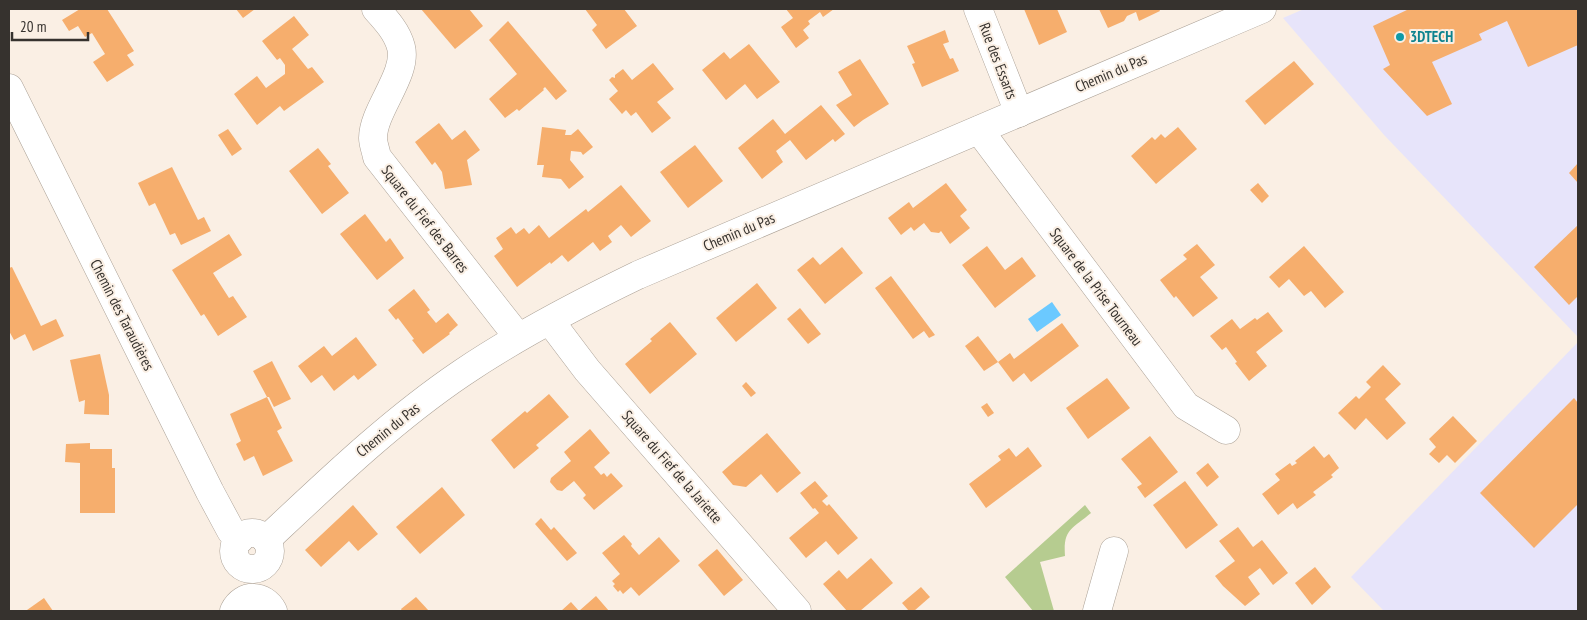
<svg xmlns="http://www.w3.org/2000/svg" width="1587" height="620" viewBox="0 0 1587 620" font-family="'PT Sans Narrow',sans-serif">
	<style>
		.commercial { fill: #e7e4fa }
		.green { fill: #b6cc90 }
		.water { fill: #6bc9ff }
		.building { fill: #f6ae6d }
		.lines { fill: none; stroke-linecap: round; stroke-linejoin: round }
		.street-casing { stroke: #aca297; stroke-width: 29 }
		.street { stroke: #fff; stroke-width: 28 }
		.culture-dot { fill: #0f9aa8; stroke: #faefe4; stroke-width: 2 }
		.labels { text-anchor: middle; stroke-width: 4; stroke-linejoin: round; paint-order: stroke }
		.culture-label { font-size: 15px; font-weight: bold; fill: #0d838f; stroke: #faefe4; text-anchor: start }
		.street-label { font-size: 15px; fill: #36322e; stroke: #faefe4 }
	</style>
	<rect width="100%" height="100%" fill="#faefe4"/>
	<g class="commercial">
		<path d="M1304,9H1578V337L1385,136L1283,18Z"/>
		<path d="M1578,342V611H1384L1351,577Z"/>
	</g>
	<path class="green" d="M1085,505L1091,513C1072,529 1063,529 1065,556L1040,562L1054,611H1033L1005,577Z"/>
	<path class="water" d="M1052,302L1061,315L1037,332L1028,319Z"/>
	<g class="building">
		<path d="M80,9H107L134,51L127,55L134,65L107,82L93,62L105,54L92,33L85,37L78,26L69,31L62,20Z"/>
		<path d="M236,9H255L243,18Z"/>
		<path d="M421,9H469L483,26L455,49Z"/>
		<path d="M585,9H624L637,26L606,49L592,30L597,25Z"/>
		<path d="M786,9H834L823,17L820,12L808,21L810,24L803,30L809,38L796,48L781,27L793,18Z"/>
		<path d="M1024,9H1057L1067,32L1039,45Z"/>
		<path d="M1099,9H1159L1160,11L1139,21L1136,12L1127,16L1124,21L1108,28Z"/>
		<path d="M1409,9H1578V45L1528,67L1507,21L1479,34L1482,40L1432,62L1452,104L1427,116L1383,69L1390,65L1373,26Z"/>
		<path d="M294,16L309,35L292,49L308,69L312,67L324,82L284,111L280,106L257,125L234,94L257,76L266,88L285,74V65L280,58L277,60L262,41Z"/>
		<path d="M508,21L567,91L556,100L545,87L543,89L544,90L519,111L517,109L505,118L489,99L517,74L489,40Z"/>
		<path d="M945,30L949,42L943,44L950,59L953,58L959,71L922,87L912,64L915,63L907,46Z"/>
		<path d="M749,44L780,82L757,99L745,84L726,100L702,70L724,52L730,59Z"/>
		<path d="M860,59L889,104L863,120L854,127L836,105L852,95L838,72Z"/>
		<path d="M1294,61L1314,84L1265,125L1245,101Z"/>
		<path d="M653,63L674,89L657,102L671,118L652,133L636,112L631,116L626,110L622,114L609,99L618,91L609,80L612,77L615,78V75L623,69L632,80Z"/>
		<path d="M821,105L845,134L835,142L833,139L806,160L790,140L776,151L783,162L762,179L738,148L773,119L785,134Z"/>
		<path d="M439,123L452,140L465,130L480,150L467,160L472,185L445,189L442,172L435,162L432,165L415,142Z"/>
		<path d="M542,127L566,130L565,135H571L578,129L593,147L583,155L581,152L571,151L570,160L584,177L569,189L561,179L542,177L544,165H537Z"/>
		<path d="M1178,127L1197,149L1156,184L1131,156L1152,137L1155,140L1161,134L1165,138Z"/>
		<path d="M228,129L242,149L232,156L218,135Z"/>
		<path d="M695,145L723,181L688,208L660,172Z"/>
		<path d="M318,148L331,164L328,166L349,193L322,214L289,171Z"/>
		<path d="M1578,163V183L1569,173Z"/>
		<path d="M172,167L198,220L204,217L211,231L181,245L175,233L170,235L155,203L149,206L138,183Z"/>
		<path d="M946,183L967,210L960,216L970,228L950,244L941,231L939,233L931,232L924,223L914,231L911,227L901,235L888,218L909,202L913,208Z"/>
		<path d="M1258,183L1269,196L1262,203L1250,190Z"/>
		<path d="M621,185L651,221L631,237L621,225L608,236L612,242L600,251L593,242L568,262L562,255L551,264L550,262L517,287L494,256L503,249L496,238L511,227L516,234L524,228L529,234L539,225L549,238L586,209L588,212Z"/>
		<path d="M365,214L386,242L390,238L404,258L377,280L340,234Z"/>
		<path d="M1578,225V296L1569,305L1534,267Z"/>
		<path d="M229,234L242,255L213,273L229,298L233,296L247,317L218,336L204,314L201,316L172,270Z"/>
		<path d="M1197,244L1215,265L1200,277L1218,298L1193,317L1176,296L1174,298L1160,280L1187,259L1183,255Z"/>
		<path d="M987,246L1005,270L1022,257L1036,276L995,308L962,265Z"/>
		<path d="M1304,246L1344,292L1325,308L1311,291L1304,296L1289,279L1279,288L1269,277Z"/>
		<path d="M842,247L863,273L825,304L797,270L813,257L820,265Z"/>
		<path d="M12,267L41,326L56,319L64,336L33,351L25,334L14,340L9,331V268Z"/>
		<path d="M891,276L935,335L929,338L924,331L913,339L875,288Z"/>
		<path d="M757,283L777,308L736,342L716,318Z"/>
		<path d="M414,289L430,310L427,312L436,323L448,313L458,325L449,333L450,334L423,354L412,340L414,339L398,318L396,320L388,310Z"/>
		<path d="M800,308L821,334L808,344L787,319Z"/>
		<path d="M1268,312L1283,331L1256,352L1267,366L1249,381L1235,363L1237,362L1226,347L1222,350L1210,336L1232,319L1240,329L1255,318L1257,320Z"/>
		<path d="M670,322L697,354L650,394L625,364L652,341L650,339Z"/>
		<path d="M1062,323L1079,346L1031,382L1024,373L1013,382L998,362L1010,353L1014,359Z"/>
		<path d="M978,336L998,362L984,371L965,346Z"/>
		<path d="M356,337L377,365L358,380L354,375L334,391L322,375L311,383L298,366L324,346L332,356Z"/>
		<path d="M100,354L109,395V415L84,414L85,400L79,402L70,360Z"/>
		<path d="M272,361L291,399L274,407L269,397H267L282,428L277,431L293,461L263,476L254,456L244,461L236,444L241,441L230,414L267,397L253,371Z"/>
		<path d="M1383,365L1401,384L1385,399L1406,423L1387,440L1366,418L1355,430L1338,413L1356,396L1359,399L1371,387L1366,382Z"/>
		<path d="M1107,378L1130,408L1088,439L1066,408Z"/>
		<path d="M746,382L756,393L751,397L742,386Z"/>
		<path d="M549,394L569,417L536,445L539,448L514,469L491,440L525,411L527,413Z"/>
		<path d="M1574,398L1578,403V504L1534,548L1480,493Z"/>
		<path d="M987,403L994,413L988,417L981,407Z"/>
		<path d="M1453,416L1477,441L1455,463L1447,455L1439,463L1429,454L1436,447L1429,439Z"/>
		<path d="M590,429L610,453L594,467L601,475L604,473L607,477L611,473L623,486L594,510L583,498L586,495L574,481L562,491L557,490L550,482L551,478L571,461L564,452Z"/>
		<path d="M767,433L801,473L777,493L761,474L746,487L733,485L722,472Z"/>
		<path d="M1150,436L1178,472L1145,498L1137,487L1142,484L1121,459Z"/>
		<path d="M90,443V449H112V468H115V513H80V463L65,462L66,444Z"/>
		<path d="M1314,446L1324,458L1329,454L1339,468L1331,475L1333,477L1313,492L1316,495L1297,509L1293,503L1278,515L1262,494L1280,480L1275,474L1290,463L1292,466L1297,463L1295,461Z"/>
		<path d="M1028,447L1042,466L986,508L969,484L1001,460L998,456L1009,448L1016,457Z"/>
		<path d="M1208,463L1219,477L1207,487L1196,473Z"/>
		<path d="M815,481L828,496L822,501L827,506L829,504L858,538L838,555L826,541L806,558L789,538L819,513L815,508L813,509L800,493Z"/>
		<path d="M1185,481L1218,525L1186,549L1153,505Z"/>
		<path d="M442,487L465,515L420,554L396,527Z"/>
		<path d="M353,505L378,534L358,551L349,541L321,567L305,550Z"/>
		<path d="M541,518L551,530L554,527L577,553L567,561L535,524Z"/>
		<path d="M1238,527L1253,547L1262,540L1288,573L1273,585L1260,568L1248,577L1260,594L1245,606L1223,586L1215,576L1235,561L1219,541Z"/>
		<path d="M624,535L632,544L631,546L639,555L659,537L680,561L639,596L631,587L623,594L620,590L618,592L613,586L615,584L612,581L620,574L602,553Z"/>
		<path d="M717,549L743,580L724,596L698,565Z"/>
		<path d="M871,558L893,583L860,611H847L823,584L839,570L847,579Z"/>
		<path d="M1315,567L1331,587L1312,605L1295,583Z"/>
		<path d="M921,587L930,597L914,611H909L902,603Z"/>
		<path d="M596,596L609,611H561L571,602L579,611Z"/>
		<path d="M416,597L429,611H402L401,609Z"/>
		<path d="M44,598L53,611H28L27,610Z"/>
	</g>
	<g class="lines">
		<defs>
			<g id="street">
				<path d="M376,9C386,20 397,32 401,47C408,74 373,110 373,138C373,144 376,151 377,157L511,328L516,338"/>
				<path d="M978,9L1019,113"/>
				<path d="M9,88L210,492L231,531L240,539"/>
				<path d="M979,130L1186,406L1226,430"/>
				<path d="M550,321L587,370L797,611"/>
				<circle cx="252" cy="551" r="18"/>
				<path d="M266,540C329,481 391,421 462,373C518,335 578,304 638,275L1262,9"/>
				<path d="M234,611C243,593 264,594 273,611"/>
				<path d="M1097,611L1114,551"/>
			</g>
		</defs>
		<use href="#street" class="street-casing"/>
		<use href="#street" class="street"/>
	</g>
	<circle class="culture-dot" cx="1400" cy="37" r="5"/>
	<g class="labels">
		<g class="culture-label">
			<text x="1410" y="42">3DTECH</text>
		</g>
		<g class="street-label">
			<text transform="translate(998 61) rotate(69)" y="5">Rue des Essarts</text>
			<text transform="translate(1111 73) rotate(-23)" y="5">Chemin du Pas</text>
			<text transform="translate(425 219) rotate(52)" y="5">Square du Fief des Barres</text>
			<text transform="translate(739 232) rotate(-23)" y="5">Chemin du Pas</text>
			<text transform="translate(1096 287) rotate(53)" y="5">Square de la Prise Tourneau</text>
			<text transform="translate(122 315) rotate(63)" y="5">Chemin des Taraudières</text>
			<text transform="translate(388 430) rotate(-39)" y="5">Chemin du Pas</text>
			<text transform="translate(672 467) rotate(49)" y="5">Square du Fief de la Jariette</text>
		</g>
	</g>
	<rect width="1587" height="620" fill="none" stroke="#36322e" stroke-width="20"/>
	<path d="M12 32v8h76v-8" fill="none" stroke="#36322e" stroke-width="2.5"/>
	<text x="20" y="32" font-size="15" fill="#36322e" stroke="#faefe4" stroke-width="4" paint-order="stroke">20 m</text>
</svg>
